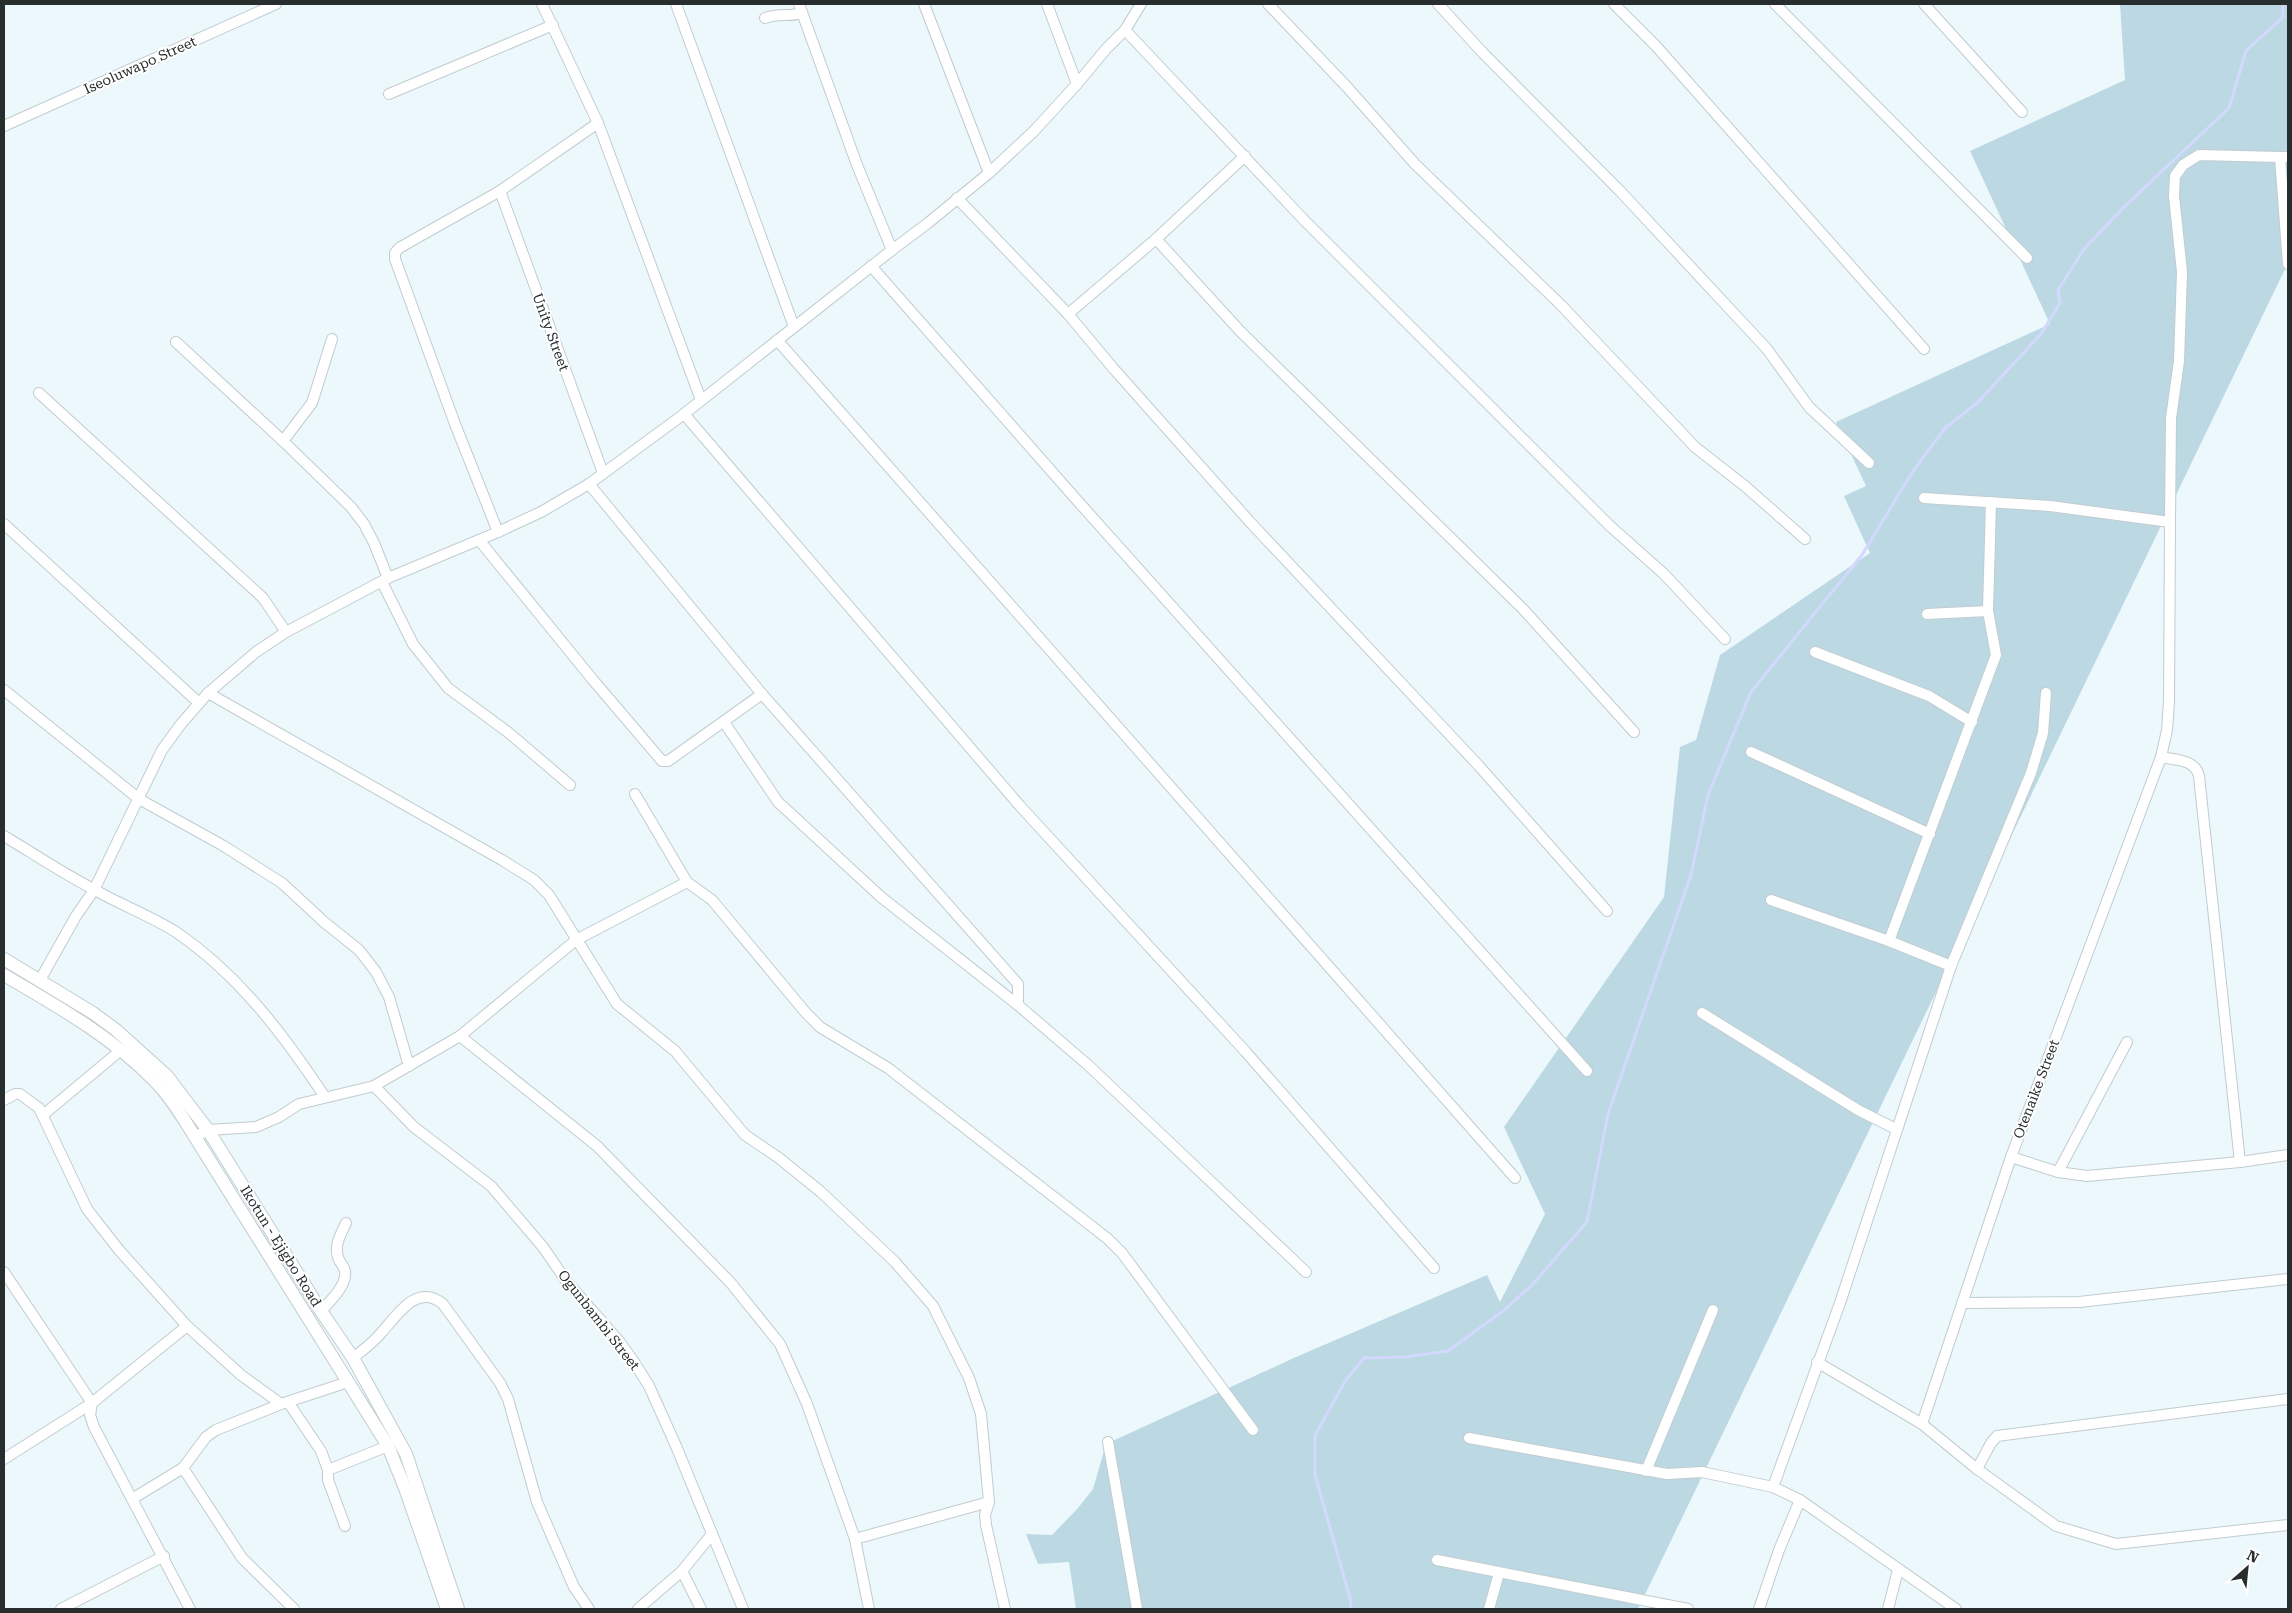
<svg xmlns="http://www.w3.org/2000/svg" width="2292" height="1613" viewBox="0 0 2292 1613" font-family="'Roboto Serif',serif">
	<style>
		.green { fill: #bcd9e3 }
		.lines { fill: none; stroke-linecap: round; stroke-linejoin: round }
		.stream { stroke: #d3d8fe; stroke-width: 3 }
		.minor-casing { stroke: #c1ccd0; stroke-width: 12 }
		.major-casing { stroke: #c1ccd0; stroke-width: 14 }
		.minor { stroke: #fff; stroke-width: 10 }
		.major { stroke: #fff; stroke-width: 12 }
		.labels { text-anchor: middle; stroke-width: 4; stroke-linejoin: round; paint-order: stroke }
		.street-label { font-size: 14px; fill: #282d2e; stroke: #fff }
	</style>
	<rect width="100%" height="100%" fill="#ecf8fc"/>
	<path class="green" d="M2120,4H2288V263L1638,1609H1076L1069,1562L1038,1564L1026,1534L1052,1535L1078,1508L1093,1489L1106,1444L1296,1357L1487,1275L1500,1302L1545,1214L1504,1127L1664,897L1680,747L1696,740L1720,655L1870,553L1844,496L1866,486L1836,422L2050,324L1970,151L2125,80Z"/>
	<g class="lines">
		<path class="stream" d="M1351,1609L1350,1598L1315,1475V1435L1346,1380L1364,1358L1405,1357L1448,1351L1503,1311L1531,1286L1587,1222L1608,1114L1691,875L1708,795L1751,692L1862,555L1913,471L1945,428L1978,402L2041,334L2060,303L2058,290L2084,249L2124,207L2229,108L2246,51L2283,17V4"/>
		<defs>
			<g id="minor">
				<path d="M542,4L598,123L701,400"/>
				<path d="M676,4L794,327"/>
				<path d="M799,4L857,165L892,250"/>
				<path d="M924,4L989,173"/>
				<path d="M1047,4L1077,84"/>
				<path d="M1268,4L1347,87L1415,164L1561,305L1695,447L1746,487L1805,539"/>
				<path d="M1438,4L1483,53L1620,191L1767,349L1809,407L1869,463"/>
				<path d="M1614,4L1656,46L1924,349"/>
				<path d="M1775,4L2027,258"/>
				<path d="M1924,4L2022,112"/>
				<path d="M765,18C778,13 789,17 802,13"/>
				<path d="M1125,30L1304,220L1610,526L1664,574L1725,639"/>
				<path d="M389,94L553,25"/>
				<path d="M4,126L276,4"/>
				<path d="M2288,157H2280L2288,264"/>
				<path d="M500,191L603,473"/>
				<path d="M957,198L1068,314L1113,368L1250,522L1479,766L1607,911"/>
				<path d="M1156,239L1240,331L1523,609L1634,732"/>
				<path d="M871,266L1075,498L1587,1071"/>
				<path d="M1068,314L1156,239L1245,156"/>
				<path d="M777,340L1515,1178"/>
				<path d="M176,342L283,441L351,507L364,524L374,543L388,578"/>
				<path d="M39,393L263,598L286,632"/>
				<path d="M684,414L1020,806L1245,1051L1434,1268"/>
				<path d="M283,441L312,403L332,339"/>
				<path d="M589,484L762,694L1018,984V1005"/>
				<path d="M1924,498L2050,506L2170,522L2169,702L2167,730L2161,757C2175,760 2195,759 2199,776L2240,1162"/>
				<path d="M2170,522L2171,418L2179,361L2182,272L2174,196L2175,176L2183,165L2199,155L2280,157"/>
				<path d="M4,524L199,703"/>
				<path d="M498,532L455,424L395,259V253L399,248L500,191L598,123"/>
				<path d="M479,540L593,680L662,761H668L762,694"/>
				<path d="M382,582L413,644L448,688L509,733L570,785"/>
				<path d="M1927,614L1988,611"/>
				<path d="M1815,652L1929,696L1972,722"/>
				<path d="M4,690L139,799L222,845L282,883L324,922L359,950L376,972L389,997L409,1066"/>
				<path d="M208,693L502,860L534,880L549,895L617,1004L675,1051L745,1135L779,1158L821,1192L895,1262L933,1306L969,1378L981,1414L989,1502L985,1515L986,1525L1005,1609"/>
				<path d="M724,722L778,802L881,897L1018,1005L1088,1065L1306,1272"/>
				<path d="M1751,752L1930,834"/>
				<path d="M635,794L687,882L712,900L806,1013L820,1027L888,1068L1108,1239L1122,1253L1253,1430"/>
				<path d="M4,836C34,854 64,874 95,890C121,905 151,916 176,932C239,975 283,1034 325,1097"/>
				<path d="M1771,900L1889,941L1951,966"/>
				<path d="M1889,941L1996,655L1988,611L1991,502"/>
				<path d="M40,980L76,916L94,890L162,750L181,724L208,693L256,652L286,632L388,578L498,532L541,512L589,484L684,414L892,250L928,223L989,173L1034,131L1077,84L1106,49L1125,30L1141,4"/>
				<path d="M1702,1013L1858,1110L1896,1129"/>
				<path d="M460,1036L597,1146L730,1282L780,1344L807,1404L855,1539L869,1609"/>
				<path d="M374,1086L414,1127L491,1186L543,1247L567,1282L619,1341L634,1362L649,1386L676,1446L743,1609"/>
				<path d="M4,1100L15,1094H20L39,1108L87,1209L119,1250L187,1326L241,1375L281,1404"/>
				<path d="M43,1115L121,1050"/>
				<path d="M195,1137L208,1130L256,1127L279,1117L299,1104L374,1086L460,1036L576,940L687,882"/>
				<path d="M2011,1157L2058,1172L2087,1176L2240,1162L2288,1155"/>
				<path d="M2058,1172L2127,1042"/>
				<path d="M4,1272L92,1403L90,1415L94,1427L190,1609"/>
				<path d="M1962,1303L2079,1302L2288,1279"/>
				<path d="M321,1311C330,1301 347,1286 345,1271C344,1266 339,1262 338,1257C334,1245 341,1234 346,1223"/>
				<path d="M353,1358C363,1350 374,1342 382,1332C398,1314 417,1283 443,1304L500,1383L508,1399L537,1502L574,1587L589,1609"/>
				<path d="M1817,1362L1922,1424L1977,1469L2056,1526L2116,1544L2288,1525"/>
				<path d="M288,1402L321,1451L328,1470L388,1446"/>
				<path d="M1922,1424L2011,1157L2161,757"/>
				<path d="M1469,1438L1667,1474L1702,1472L1773,1487L1800,1500L1956,1609"/>
				<path d="M1108,1442L1137,1609"/>
				<path d="M4,1459L92,1403L187,1326"/>
				<path d="M183,1468L206,1437L216,1430L281,1404L348,1382"/>
				<path d="M1977,1469L1991,1443L1997,1436L2288,1399"/>
				<path d="M328,1470V1480L345,1526"/>
				<path d="M1646,1471L1713,1310"/>
				<path d="M1773,1487L1840,1303L1951,966L2031,773L2043,733L2046,693"/>
				<path d="M132,1499L183,1468L242,1558L294,1609"/>
				<path d="M855,1539L989,1502"/>
				<path d="M1437,1560L1688,1609"/>
				<path d="M682,1571L701,1609"/>
				<path d="M61,1609L164,1556"/>
				<path d="M638,1609L682,1571L712,1534"/>
				<path d="M1489,1609L1499,1573"/>
				<path d="M1759,1609L1779,1550L1800,1500"/>
				<path d="M1888,1609L1898,1570"/>
			</g>
			<g id="major">
				<path d="M4,959L93,1013L116,1030L167,1076L208,1130L321,1311L353,1358L406,1454L458,1609"/>
				<path d="M4,975C57,1006 111,1036 155,1081C171,1097 183,1118 195,1137L388,1446L405,1488L447,1609"/>
			</g>
		</defs>
		<use href="#minor" class="minor-casing"/>
		<use href="#major" class="major-casing"/>
		<use href="#minor" class="minor"/>
		<use href="#major" class="major"/>
	</g>
	<g class="labels">
		<g class="street-label">
			<text transform="translate(140 65) rotate(-24)" y="5">Iseoluwapo Street</text>
			<text transform="translate(551 332) rotate(70)" y="5">Unity Street</text>
			<text transform="translate(2036 1089) rotate(-69)" y="5">Otenaike Street</text>
			<text transform="translate(281 1246) rotate(58)" y="5">Ikotun - Ejigbo Road</text>
			<text transform="translate(599 1320) rotate(52)" y="5">Ogunbambi Street</text>
		</g>
	</g>
	<rect width="2292" height="1613" fill="none" stroke="#282d2e" stroke-width="10"/>
	<g transform="translate(2247 1568) rotate(27)" stroke="#ffffff" stroke-width="4" paint-order="stroke">
	<path d="M0-4L9 19L0 12L-9 19Z" fill="#282d2e"/>
	<text y="-8" font-size="14" font-weight="bold" text-anchor="middle" fill="#282d2e">N</text>
	</g>
</svg>
